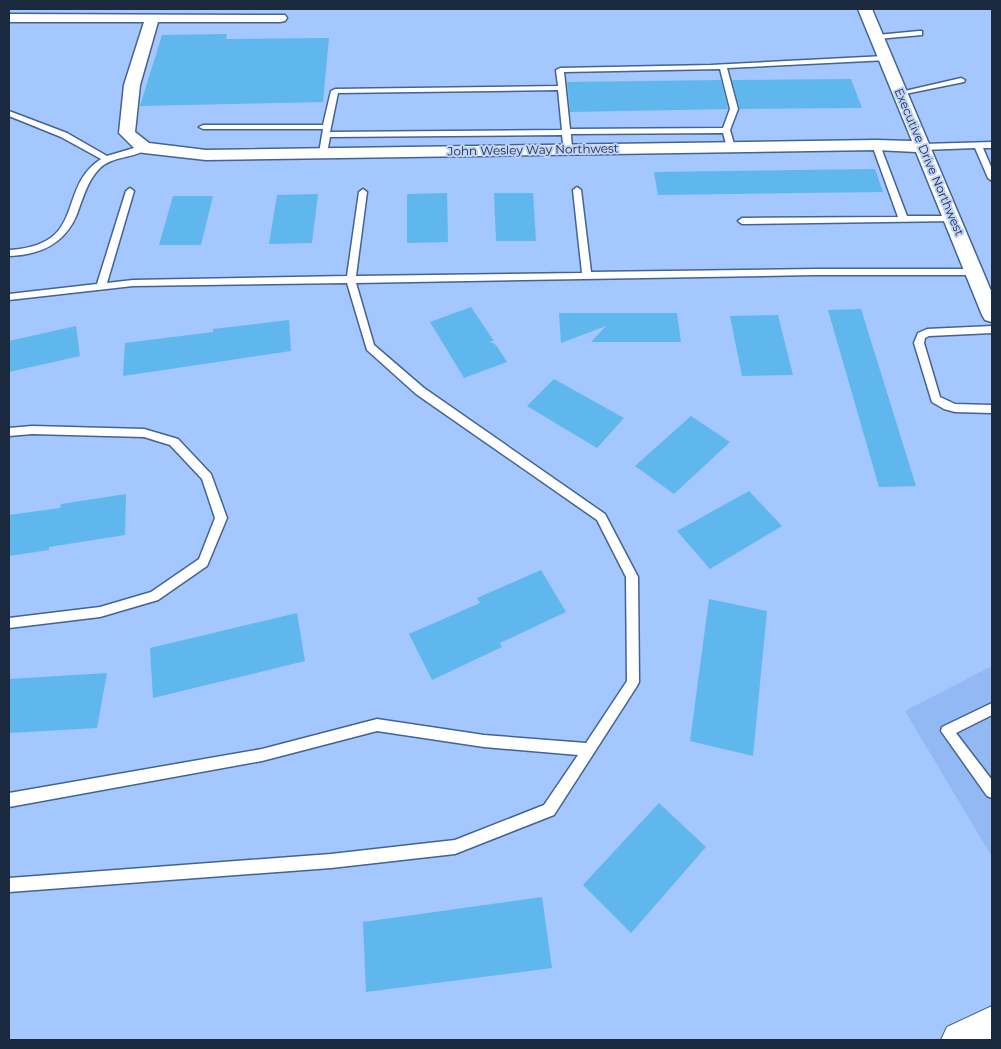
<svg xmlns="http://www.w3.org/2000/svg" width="1001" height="1049" viewBox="0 0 1001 1049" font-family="Montserrat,sans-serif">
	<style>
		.built { fill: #92b9f3 }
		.building { fill: #5fb7ee }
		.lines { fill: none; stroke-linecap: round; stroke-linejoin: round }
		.lane-casing { stroke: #436393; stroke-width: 3 }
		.street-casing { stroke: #436393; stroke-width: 3 }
		.secondary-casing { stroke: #436393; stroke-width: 2 }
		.lane { fill: #fff; fill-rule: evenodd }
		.street { fill: #fff; fill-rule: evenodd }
		.secondary { fill: #fff; fill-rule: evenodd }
		.labels { text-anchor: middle; stroke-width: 4; stroke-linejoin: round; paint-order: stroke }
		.far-street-label { font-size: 12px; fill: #1b293e; stroke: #bed3f5 }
	</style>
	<rect width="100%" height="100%" fill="#a3c7fe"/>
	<path class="built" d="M992,666V857L905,711Z"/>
	<g class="building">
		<path d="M227,34L226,39L329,38L323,102L140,106L162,35Z"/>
		<path d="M851,79L862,108L740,109L732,80Z"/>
		<path d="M721,80L728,109L570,112L567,82Z"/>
		<path d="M875,169L883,192L658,195L654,172Z"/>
		<path d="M447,193L448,242L407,243V194Z"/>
		<path d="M494,193H533L536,241H496Z"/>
		<path d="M318,194L312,243L269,244L277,195Z"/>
		<path d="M173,196H213L201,245H159Z"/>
		<path d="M471,307L494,341H489L496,345L507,362L464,378L430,322Z"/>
		<path d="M861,309L916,486L879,487L828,310Z"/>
		<path d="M559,313H677L681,342H591L606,326L561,343Z"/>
		<path d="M778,315L793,375L742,376L730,316Z"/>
		<path d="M289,320L291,351L123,376L125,343L213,332V329Z"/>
		<path d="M76,326L80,356L9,372V341Z"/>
		<path d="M554,379L624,418L597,448L527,406Z"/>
		<path d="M691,416L730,442L674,494L635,466Z"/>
		<path d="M749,491L782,526L710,569L677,531Z"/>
		<path d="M126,494L125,535L49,547V550L9,556V515L60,508L61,504Z"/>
		<path d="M541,570L566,612L500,643L502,647L432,680L409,634L480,603L477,598Z"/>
		<path d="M709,599L767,611L753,756L690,741Z"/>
		<path d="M297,613L305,661L153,698L150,648Z"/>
		<path d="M107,673L97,728L9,733V679Z"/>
		<path d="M659,803L706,847L631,933L583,885Z"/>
		<path d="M542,897L552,968L366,992L363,922Z"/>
	</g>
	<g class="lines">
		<defs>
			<g id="lane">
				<path d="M919,31H922V35L877,39L873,37L877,35Z"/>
				<path d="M885,56H888V60L727,68L738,109L730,130L735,147L731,150L727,147L723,133L571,134L572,150L568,153L564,150L562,135L330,137L327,153L323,156L319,153L323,129H203L199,127L203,125H323L331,91L335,89L558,86L556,70L560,68L711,65ZM720,69L730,109L723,128L570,129L564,72ZM558,90L562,130L330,132L338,93Z"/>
				<path d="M961,78L965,80L964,82L900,95L896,93Z"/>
				<path d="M9,111L67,133L107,156L144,145L148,148C135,159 113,155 99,169C87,182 83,198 77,214C65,244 40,255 9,256V250C89,245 55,189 101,159L61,137L9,116Z"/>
				<path d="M876,142L880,145L907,216H953L956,217V221L742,224L738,221L742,218L898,217L872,145Z"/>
				<path d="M992,142V148H983L992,169V181L988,178L975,148L923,150L919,147L923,144Z"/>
				<path d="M577,187L581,190L591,272L815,269H974L979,272L974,275H815L356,283L374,345L424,388L605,514L638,577L639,682L637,686L554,815L455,854L331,868L9,892V878L331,854L455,840L544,805L578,755L484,747L377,731L262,761L9,807V793L262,749L377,719L484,735L586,743L627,681L626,577L597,520L416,394L367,350L347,283L133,286L9,300V294L97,284L126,191L130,188L134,191L107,283L133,280L347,276L359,192L363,189L367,192L356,276L582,273L573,190Z"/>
				<path d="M992,326V333L929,336L925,338L924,343L940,397L955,404L992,405V413L955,412L944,409L932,402L914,343L918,333L927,329Z"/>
				<path d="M32,426L144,429L178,439L211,474L227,518L207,566L158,600L100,617L9,628V618L100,607L151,592L199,559L215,518L202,479L170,445L144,437L32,434L9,436V428Z"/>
				<path d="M992,703V715L956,733L992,780V798L987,796L941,731L942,727Z"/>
			</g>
			<path id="street" d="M858,9H872L992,293V322L985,320L982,315L916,152L876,150L206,160L144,153L138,152L119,133L124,85L144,22H9V14L285,15L287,18L285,21L280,22H158L140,85L135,132L149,143L206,150L876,140L912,141Z"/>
			<path id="secondary" d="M992,1006V1040H941L947,1027Z"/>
		</defs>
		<use href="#lane" class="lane-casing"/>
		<use href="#street" class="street-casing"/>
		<use href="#secondary" class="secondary-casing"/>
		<use href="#lane" class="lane"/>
		<use href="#street" class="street"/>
		<use href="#secondary" class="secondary"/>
	</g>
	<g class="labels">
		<g class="far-street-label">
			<text transform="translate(533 150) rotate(-1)" y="4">John Wesley Way Northwest</text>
			<text transform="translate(929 162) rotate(67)" y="4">Executive Drive Northwest</text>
		</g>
	</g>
	<rect width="1001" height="1049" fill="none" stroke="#1b293e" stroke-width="20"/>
</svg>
